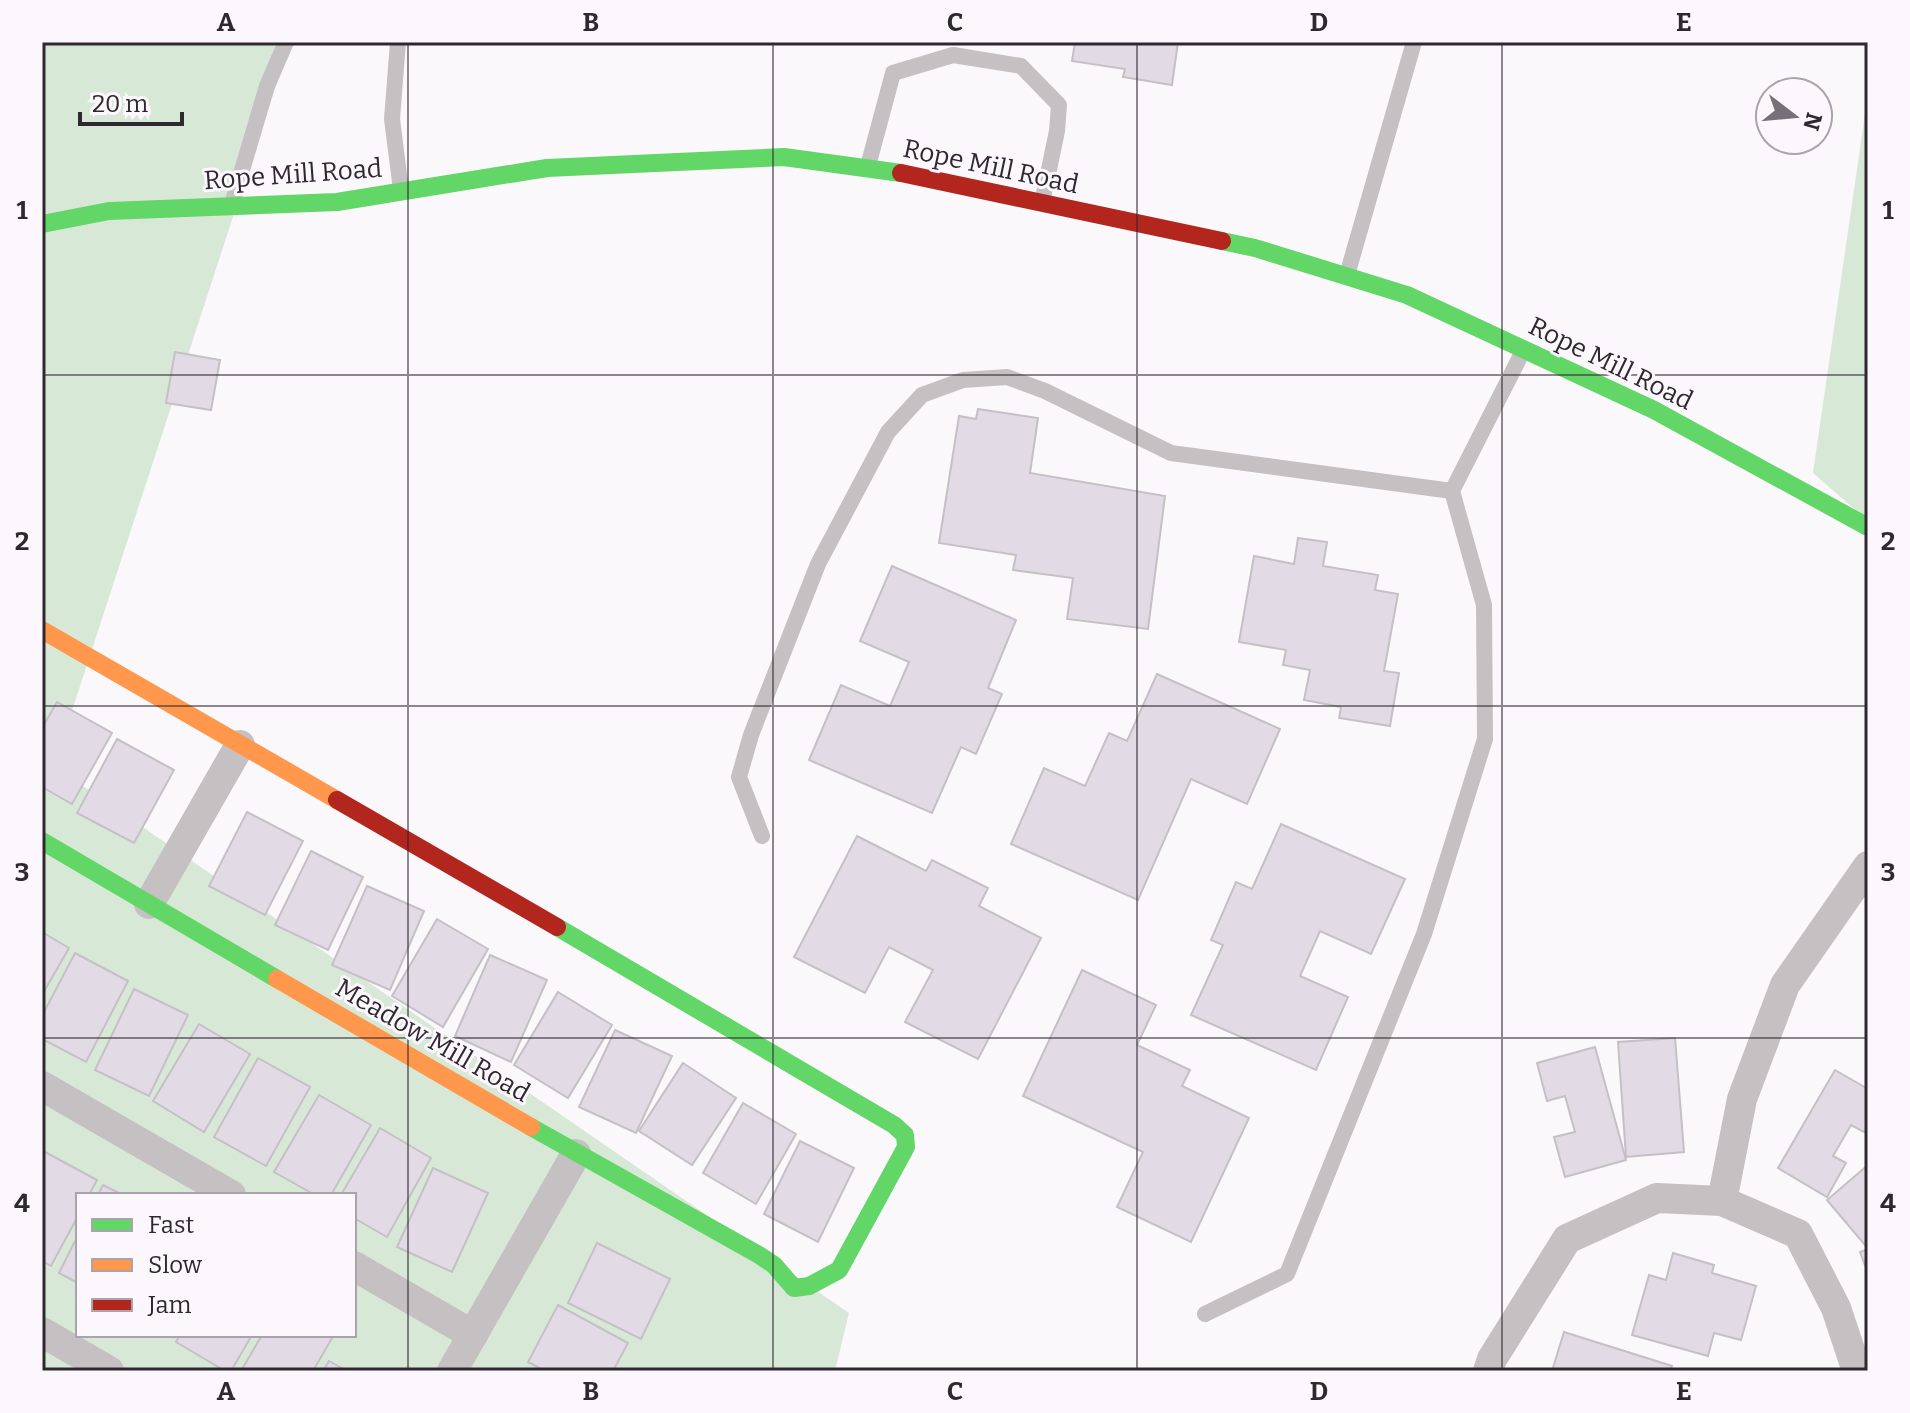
<svg xmlns="http://www.w3.org/2000/svg" width="1910" height="1413" viewBox="0 0 1910 1413" font-family="Bitter,serif">
	<style>
		.green { fill: #d8e8d7; fill-rule: evenodd }
		.building { fill: #e2dae4; stroke: #c5c0c6; stroke-width: 2 }
		.lines { fill: none; stroke-linecap: round; stroke-linejoin: round }
		.lane { stroke: #c5c1c2; stroke-width: 16 }
		.street { stroke: #c5c1c2; stroke-width: 30 }
		.fast { stroke: #63d668; stroke-width: 18 }
		.slow { stroke: #ff974d; stroke-width: 18 }
		.jam { stroke: #b3261e; stroke-width: 18 }
		.grid { fill: none; stroke: #2f2831; stroke-width: 2; stroke-opacity: 0.55 }
		.labels { text-anchor: middle; stroke-width: 6; stroke-linejoin: round; paint-order: stroke }
		.street-label { font-size: 26px; fill: #2f2831; stroke: #fbf7fc }
		.neatline { fill: none; stroke: #2f2831; stroke-width: 3 }
		.grid-label { font-size: 26px; text-anchor: middle; font-weight: bold; fill: #2f2831 }
	</style>
	<rect width="100%" height="100%" fill="#faf8fb"/>
	<g class="green">
		<path d="M42,42H290L54,766L849,1313L835,1371H42ZM78,1195H354V1335H78Z"/>
		<path d="M1868,93V521L1813,473Z"/>
	</g>
	<g class="building">
		<path d="M1075,42H1178L1172,85L1123,77L1125,69L1072,61Z"/>
		<path d="M175,352L220,360L211,410L166,403Z"/>
		<path d="M978,409L1038,418L1030,473L1165,496L1148,629L1067,619L1073,578L1013,570L1016,555L939,543L959,416L976,419Z"/>
		<path d="M1298,538L1327,542L1323,566L1378,575L1375,590L1398,594L1384,671L1399,673L1390,726L1339,718L1341,707L1304,700L1310,670L1283,665L1286,650L1239,642L1254,556L1294,564Z"/>
		<path d="M892,566L1016,620L988,688L1002,694L976,754L961,747L932,813L809,760L841,685L890,706L909,662L860,641Z"/>
		<path d="M1157,674L1280,729L1247,804L1191,779L1138,900L1011,844L1044,768L1085,786L1109,733L1127,741Z"/>
		<path d="M57,702L112,733L72,804L42,787V728Z"/>
		<path d="M117,739L174,770L134,843L77,813Z"/>
		<path d="M247,812L303,841L265,915L209,886Z"/>
		<path d="M1281,824L1405,879L1371,954L1320,931L1300,976L1348,997L1316,1070L1191,1015L1223,945L1211,940L1236,882L1252,889Z"/>
		<path d="M857,836L926,871L932,860L988,888L979,906L1041,938L978,1059L905,1022L933,970L889,947L865,993L794,957Z"/>
		<path d="M311,851L363,877L328,950L275,925Z"/>
		<path d="M367,886L424,911L390,990L332,965Z"/>
		<path d="M437,919L488,949L443,1027L392,996Z"/>
		<path d="M42,932L69,948L42,995Z"/>
		<path d="M75,953L128,981L86,1062L42,1039V1016Z"/>
		<path d="M490,955L547,980L511,1062L455,1036Z"/>
		<path d="M1082,970L1156,1005L1137,1045L1190,1070L1182,1086L1249,1118L1191,1242L1117,1207L1143,1152L1023,1096Z"/>
		<path d="M134,989L188,1015L149,1096L95,1070Z"/>
		<path d="M558,992L612,1025L568,1098L514,1065Z"/>
		<path d="M199,1024L250,1054L204,1132L153,1101Z"/>
		<path d="M615,1030L672,1056L636,1133L579,1107Z"/>
		<path d="M1675,1038L1684,1152L1626,1157L1618,1042Z"/>
		<path d="M1595,1047L1626,1160L1565,1177L1554,1137L1575,1132L1565,1096L1547,1101L1537,1063Z"/>
		<path d="M258,1058L310,1087L266,1166L214,1137Z"/>
		<path d="M683,1063L736,1098L692,1165L639,1131Z"/>
		<path d="M1835,1070L1868,1089V1134L1851,1125L1833,1156L1846,1163L1827,1197L1778,1168Z"/>
		<path d="M319,1095L371,1125L331,1195H315L274,1172Z"/>
		<path d="M743,1103L796,1134L756,1204L703,1173Z"/>
		<path d="M380,1128L431,1158L387,1237L354,1218V1195H341Z"/>
		<path d="M800,1141L854,1168L818,1242L764,1214Z"/>
		<path d="M45,1152L97,1180L89,1195H78V1216L51,1266L42,1261V1158Z"/>
		<path d="M1868,1165V1242L1865,1245L1827,1200Z"/>
		<path d="M433,1168L488,1193L452,1272L397,1247Z"/>
		<path d="M103,1185L123,1195H98Z"/>
		<path d="M78,1235V1283L59,1273Z"/>
		<path d="M597,1243L670,1279L641,1339L568,1303Z"/>
		<path d="M1868,1249V1273L1860,1252Z"/>
		<path d="M1673,1253L1714,1265L1712,1273L1756,1286L1741,1340L1714,1333L1708,1356L1632,1335L1649,1275L1666,1280Z"/>
		<path d="M558,1305L628,1343L613,1371H545L528,1362Z"/>
		<path d="M1564,1332L1672,1366L1670,1371H1552Z"/>
		<path d="M180,1335H252L231,1371H225L176,1342Z"/>
		<path d="M262,1335H327L332,1338L313,1371H241Z"/>
		<path d="M329,1361L347,1371H323Z"/>
	</g>
	<g class="lines">
		<g class="lane">
			<path d="M398,42L392,119L401,190"/>
			<path d="M868,166L893,73L953,55L1021,66L1059,105L1057,131L1042,203"/>
			<path d="M232,204L267,86L286,42"/>
			<path d="M1347,275L1414,42"/>
			<path d="M762,836L739,777L751,735L818,564L888,432L922,395L963,380L1007,377L1045,391L1171,453L1452,491"/>
			<path d="M1205,1314L1287,1274L1424,934L1485,739L1484,605L1452,491L1523,351"/>
		</g>
		<g class="street">
			<path d="M149,904L240,745"/>
			<path d="M42,1086L231,1195"/>
			<path d="M1722,1201L1742,1099L1785,985L1868,866"/>
			<path d="M354,1266L473,1335"/>
			<path d="M42,1332L109,1371"/>
			<path d="M452,1371L576,1154"/>
			<path d="M1488,1371L1492,1359L1567,1239L1657,1198L1722,1201L1798,1234L1836,1308L1857,1371"/>
		</g>
		<g class="fast">
			<path d="M42,224L109,211L337,202L547,168L784,157L901,173"/>
			<path d="M1222,241L1255,248L1407,295L1654,410L1868,527"/>
			<path d="M42,841L277,979"/>
			<path d="M531,1127L759,1255L774,1265L794,1288L809,1286L839,1270L906,1147L905,1135L894,1125L557,927"/>
		</g>
		<g class="slow">
			<path d="M42,630L337,800"/>
			<path d="M277,979L531,1127"/>
		</g>
		<g class="jam">
			<path d="M901,173L1222,241"/>
			<path d="M337,800L557,927"/>
		</g>
	</g>
	<path class="grid" d="M408,42V1371M773,42V1371M1137,42V1371M1502,42V1371M42,375H1868M42,706H1868M42,1038H1868"/>
	<g class="labels">
		<g class="street-label">
			<text transform="translate(991 166) rotate(12)" y="9">Rope Mill Road</text>
			<text transform="translate(293 174) rotate(-4)" y="9">Rope Mill Road</text>
			<text transform="translate(1611 363) rotate(26)" y="9">Rope Mill Road</text>
			<text transform="translate(433 1040) rotate(30)" y="9">Meadow Mill Road</text>
		</g>
	</g>
	<rect width="1910" height="1413" fill="none" stroke="#fbf7fc" stroke-width="88"/>
	<rect x="76" y="1193" width="280" height="144" fill="#fbf7fc" stroke="#a9a4ab" stroke-width="2"/>
	<rect x="92" y="1219" width="40" height="12" fill="#63d668" stroke="#a9a4ab" stroke-width="2"/>
	<text x="148" y="1233" font-size="24" fill="#2f2831">Fast</text>
	<rect x="92" y="1259" width="40" height="12" fill="#ff974d" stroke="#a9a4ab" stroke-width="2"/>
	<text x="148" y="1273" font-size="24" fill="#2f2831">Slow</text>
	<rect x="92" y="1299" width="40" height="12" fill="#b3261e" stroke="#a9a4ab" stroke-width="2"/>
	<text x="148" y="1313" font-size="24" fill="#2f2831">Jam</text>
	<g transform="translate(1794 116) rotate(106)"><circle r="38" fill="#fbf7fc" stroke="#a9a4ab" stroke-width="2"/>
	<path d="M0-6L14 30L0 20L-14 30Z" fill="#767178"/>
	<text y="-12" font-size="22" font-weight="bold" text-anchor="middle" fill="#2f2831">N</text>
	</g>
	<path d="M80 112v12h102v-12" fill="none" stroke="#2f2831" stroke-width="4"/>
	<text x="92" y="112" font-size="24" fill="#2f2831" stroke="#fbf7fc" stroke-width="6" paint-order="stroke">20 m</text>
	<rect x="44" y="44" width="1822" height="1325" class="neatline"/>
	<g class="grid-label">
		<text x="226" y="31">A</text>
		<text x="591" y="31">B</text>
		<text x="955" y="31">C</text>
		<text x="1319" y="31">D</text>
		<text x="1684" y="31">E</text>
		<text x="22" y="219">1</text>
		<text x="1888" y="219">1</text>
		<text x="22" y="550">2</text>
		<text x="1888" y="550">2</text>
		<text x="22" y="881">3</text>
		<text x="1888" y="881">3</text>
		<text x="22" y="1212">4</text>
		<text x="1888" y="1212">4</text>
		<text x="226" y="1400">A</text>
		<text x="591" y="1400">B</text>
		<text x="955" y="1400">C</text>
		<text x="1319" y="1400">D</text>
		<text x="1684" y="1400">E</text>
	</g>
</svg>
